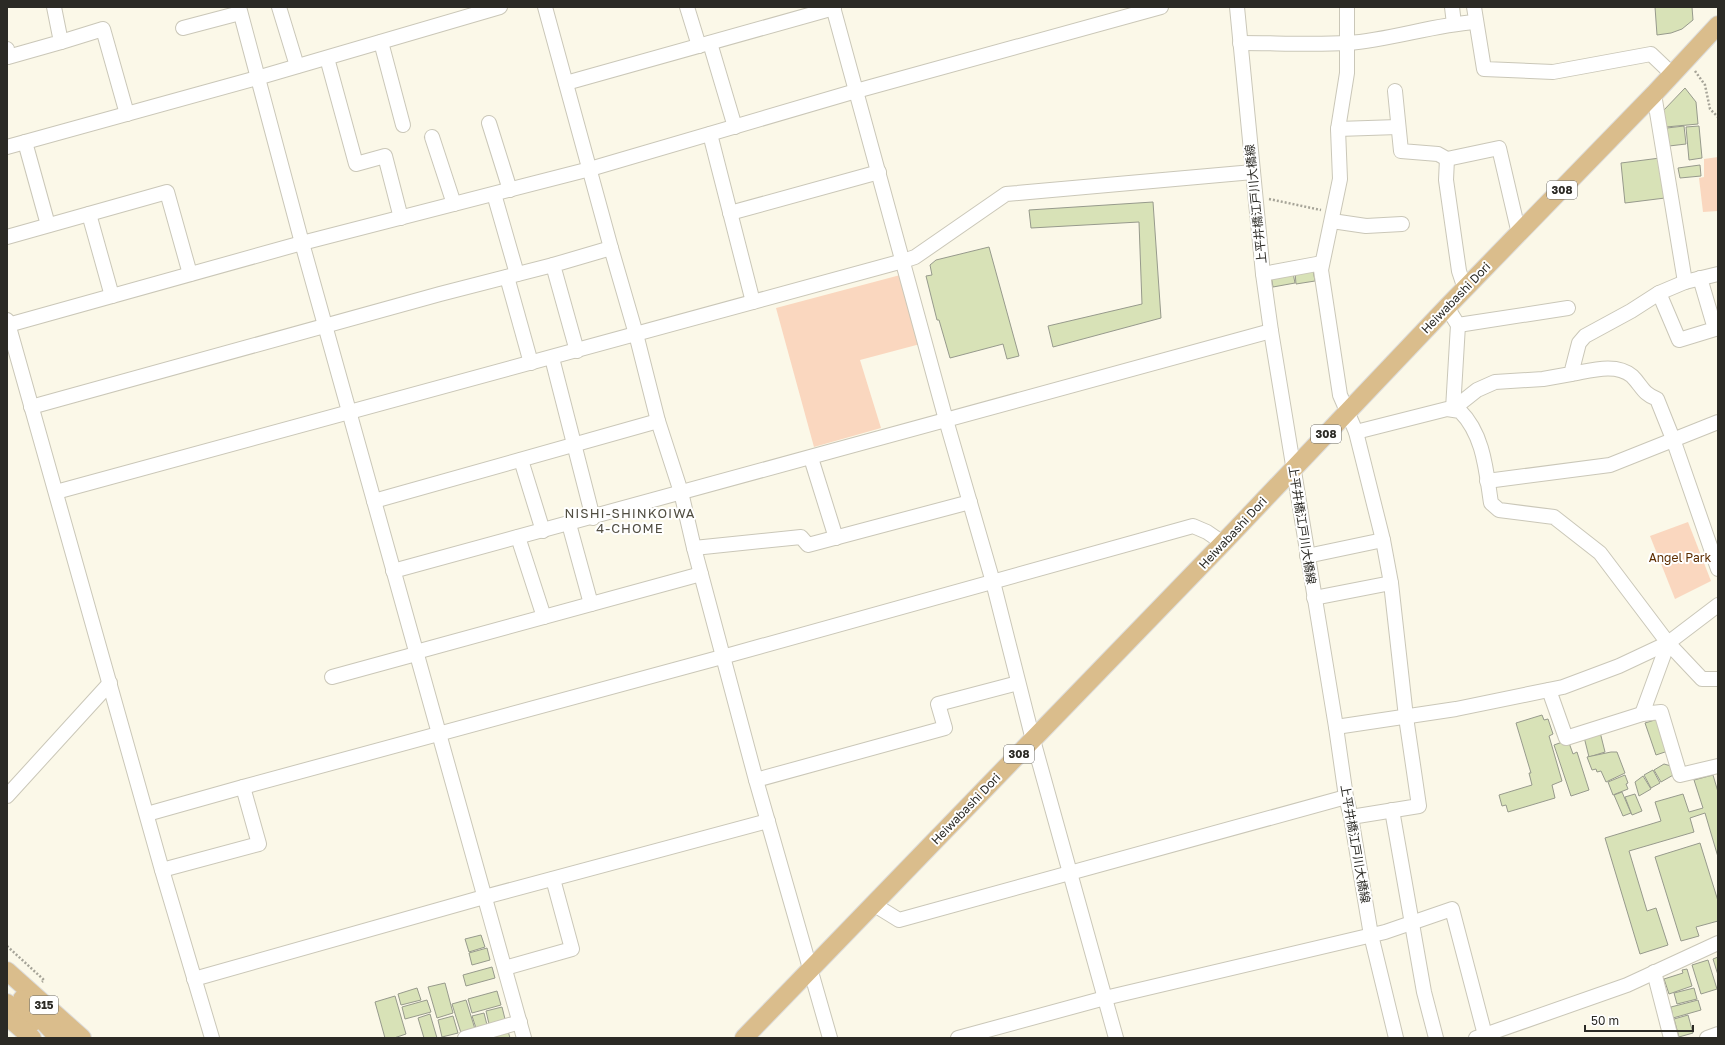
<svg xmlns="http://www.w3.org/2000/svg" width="1725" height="1045" viewBox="0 0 1725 1045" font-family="'Golos Text','Noto Sans JP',sans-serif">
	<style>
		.green { fill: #fad7bf }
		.building { fill: #d8e2b7; stroke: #979a8c }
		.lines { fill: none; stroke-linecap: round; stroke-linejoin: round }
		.minor-casing { stroke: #cac7b8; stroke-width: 16 }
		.major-casing { stroke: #dddddc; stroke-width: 20 }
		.path { stroke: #a6a498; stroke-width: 2.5; stroke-dasharray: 2 2; stroke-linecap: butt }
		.minor { stroke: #fff; stroke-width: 14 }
		.major { stroke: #dabd8c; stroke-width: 18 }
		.labels { text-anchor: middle; stroke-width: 4; stroke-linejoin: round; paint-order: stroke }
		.shield { fill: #fff; stroke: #6b6a66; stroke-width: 1 }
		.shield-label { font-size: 11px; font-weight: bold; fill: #2b2a25 }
		.street-label { font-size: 12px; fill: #2b2a25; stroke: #fff }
		.park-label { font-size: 12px; fill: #5d2d00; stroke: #fff }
		.neighbourhood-label { font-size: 13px; letter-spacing: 1px; fill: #514e42; stroke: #fff }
	</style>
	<rect width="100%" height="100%" fill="#fbf8e8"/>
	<g class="green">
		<path d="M1718,157V211L1703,212L1699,178L1704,177V159Z"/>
		<path d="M904,274L924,343L860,360L881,428L814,447L776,308Z"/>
		<path d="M1688,522L1711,581L1675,599L1650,536Z"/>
	</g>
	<g class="building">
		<path d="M1655,7H1692L1693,20L1682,29L1671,33L1657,35Z"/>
		<path d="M1685,88L1696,102L1698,124L1666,127L1663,111Z"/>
		<path d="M1684,126L1686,144L1669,146L1667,128Z"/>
		<path d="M1699,126L1702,158L1689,160L1686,127Z"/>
		<path d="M1660,158L1665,198L1625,203L1621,163Z"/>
		<path d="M1700,165L1701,176L1680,178L1678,168Z"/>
		<path d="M1153,202L1161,318L1053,347L1048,326L1142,304L1139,222L1031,228L1029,210Z"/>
		<path d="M989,247L1019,356L1007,359L1003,344L950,358L939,320H937L926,276L932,275L930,265L936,260Z"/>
		<path d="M1313,270L1315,281L1296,284L1295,272Z"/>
		<path d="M1293,273L1295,283L1273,287L1271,276Z"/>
		<path d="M1542,715L1544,720L1548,719L1553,734L1549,736L1562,781L1552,785L1555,798L1508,812L1506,805L1502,806L1499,795L1532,785L1529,773H1531L1516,723Z"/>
		<path d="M1658,719L1668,751L1656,755L1645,723Z"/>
		<path d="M1600,732L1605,752L1589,757L1584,737Z"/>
		<path d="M1568,740L1573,754L1577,752L1589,790L1571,796L1554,745Z"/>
		<path d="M1611,752H1617L1625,773L1606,782L1601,771L1597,772L1596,769L1592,770L1587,757Z"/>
		<path d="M1664,764L1671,766L1675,774L1661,782L1654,770Z"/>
		<path d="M1653,770L1660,783L1651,788L1644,775Z"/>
		<path d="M1625,775L1628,783L1626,784L1628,789L1613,795L1608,782Z"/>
		<path d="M1713,775L1718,792V857L1705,813L1690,818L1694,832L1629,851L1647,911L1656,908L1668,945L1640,954L1605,838L1661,821L1655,802L1683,794L1689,812L1703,808L1694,780Z"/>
		<path d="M1643,776L1651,789L1639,796L1635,782Z"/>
		<path d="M1622,792L1631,813L1623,816L1614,795Z"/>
		<path d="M1635,794L1642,811L1632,815L1625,797Z"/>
		<path d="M1700,843L1718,901V921L1696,927L1699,936L1681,941L1655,857Z"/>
		<path d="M481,935L485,947L469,952L465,939Z"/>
		<path d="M487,948L490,960L472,965L469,953Z"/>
		<path d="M1718,957V975L1713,959Z"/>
		<path d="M1708,960L1717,989L1701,994L1692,965Z"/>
		<path d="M492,967L495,978L466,986L463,975Z"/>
		<path d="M1687,969L1692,986L1669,994L1664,979L1683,973L1682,970Z"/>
		<path d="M445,983L453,1013L437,1018L428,987Z"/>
		<path d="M417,988L421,1000L401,1005L398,994Z"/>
		<path d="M1694,988L1697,999L1677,1004L1674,993Z"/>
		<path d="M497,991L501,1005L472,1013L468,999Z"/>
		<path d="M395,996L406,1034L394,1038H385L375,1002Z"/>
		<path d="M427,1000L431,1012L405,1019L402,1007Z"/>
		<path d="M466,1000L475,1029L461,1033L452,1004Z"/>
		<path d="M1698,1000L1701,1010L1673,1018L1671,1007Z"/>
		<path d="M502,1007L505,1019L489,1024L486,1011Z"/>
		<path d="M484,1013L487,1025L476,1028L472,1016Z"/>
		<path d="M430,1014L437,1038H424L418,1018Z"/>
		<path d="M1688,1015L1693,1033L1679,1037L1674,1019Z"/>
		<path d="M453,1016L458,1033L442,1037L438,1020Z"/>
		<path d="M508,1031L510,1038H484Z"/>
	</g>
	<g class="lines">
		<defs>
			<g id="minor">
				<path d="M239,7L302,243L524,1038"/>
				<path d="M279,7L297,66"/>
				<path d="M545,7L611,248L636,334L658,421L681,492L694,548L756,780L830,1038"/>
				<path d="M687,7L699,46"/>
				<path d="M833,7L946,420L993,582L1033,740L1116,1038"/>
				<path d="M1237,7L1263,274L1271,331L1336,727L1346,797L1351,817L1371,935L1396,1038"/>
				<path d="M1347,7V73L1338,129L1340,179L1321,270L1340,395L1356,432L1383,540L1391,583L1406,717L1419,806L1351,817"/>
				<path d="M1452,7L1454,24"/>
				<path d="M1474,7L1484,69L1553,72L1651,54L1672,74"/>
				<path d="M183,28L240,13"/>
				<path d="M61,42L103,29L127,114"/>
				<path d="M381,42L403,125"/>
				<path d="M710,43L735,127"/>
				<path d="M1240,43C1276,43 1312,45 1348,43C1391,40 1432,25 1475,22"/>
				<path d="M7,49L8,57L61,42L54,7"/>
				<path d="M327,58L356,164L385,156L401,218"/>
				<path d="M566,83L834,8"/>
				<path d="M1395,91L1401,151L1438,154L1447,159L1499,148L1519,234"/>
				<path d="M1654,94L1685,282"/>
				<path d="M489,123L510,190"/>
				<path d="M1338,129L1398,127"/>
				<path d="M710,134L753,302"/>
				<path d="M432,137L454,204"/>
				<path d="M25,142L48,225"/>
				<path d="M7,147L257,78L500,7"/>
				<path d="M1447,159L1446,180L1459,271L1465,289"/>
				<path d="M494,194L517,274"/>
				<path d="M730,213L879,172"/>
				<path d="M89,214L112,296"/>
				<path d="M1332,221L1366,226L1402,224"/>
				<path d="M7,237L167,192L190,274"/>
				<path d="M1263,274L1322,263"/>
				<path d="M507,277L531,363"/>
				<path d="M1659,293L1679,340L1715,329L1700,278"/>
				<path d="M1447,307L1458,325L1453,409"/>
				<path d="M7,320L162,870L212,1038"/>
				<path d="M8,325L302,243L590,169L856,91L1161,7"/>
				<path d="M1458,325L1568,308"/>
				<path d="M577,351L553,265L611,248"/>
				<path d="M552,358L593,518"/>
				<path d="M1571,374C1589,371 1616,362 1632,376C1642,386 1643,394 1657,399L1673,439L1718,569"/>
				<path d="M31,407L440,294L553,265"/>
				<path d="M1453,409L1477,390L1495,382L1543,379L1571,374L1579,343L1585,336L1631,311L1659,293L1685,282L1718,274"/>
				<path d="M1356,432L1447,409L1460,411C1484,435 1486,471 1491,503L1499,510L1554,517L1600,553L1668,643L1702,679H1718"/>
				<path d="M811,458L836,538"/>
				<path d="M521,460L543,531"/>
				<path d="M1487,481L1610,465L1718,422"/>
				<path d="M56,492L903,261L915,257L1006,194L1253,172"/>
				<path d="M374,501L658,421"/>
				<path d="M569,524L591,604"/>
				<path d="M518,537L544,617"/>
				<path d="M694,548L801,537L808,545L970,502"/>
				<path d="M1307,556L1383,540"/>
				<path d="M393,571C686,491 978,411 1271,331"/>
				<path d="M1314,598L1391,583"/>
				<path d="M1668,643L1642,714L1661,712L1680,775L1718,766"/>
				<path d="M416,652L701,574"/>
				<path d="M332,677L416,654"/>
				<path d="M1549,690L1566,738L1642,714"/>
				<path d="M1336,727L1456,709L1563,687L1619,666L1668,643L1718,605"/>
				<path d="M756,780L945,728L938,704L1018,683"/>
				<path d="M7,796L110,683"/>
				<path d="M1392,810L1424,992L1436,1038"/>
				<path d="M147,814L243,787L733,654L1193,526L1207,532L1223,543"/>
				<path d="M162,870L259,844L243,787"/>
				<path d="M873,904L899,920L1346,797"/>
				<path d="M505,968L572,949L553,879"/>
				<path d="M1654,972L1671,1038"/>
				<path d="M194,979L477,899L768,821"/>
				<path d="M465,1038L520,1022"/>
				<path d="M958,1038L1105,998L1385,932L1452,909L1485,1035"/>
				<path d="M1476,1038L1627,985L1718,943"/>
				<path d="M1707,1038L1718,1034"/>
			</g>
			<g id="major">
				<path d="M7,971L82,1038"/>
				<path d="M22,999L59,1038"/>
				<path d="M7,1003L32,1023"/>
				<path d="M10,1019L32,1038"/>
				<path d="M744,1038L1223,543L1447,307L1654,94L1718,25"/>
			</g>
		</defs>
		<use href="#minor" class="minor-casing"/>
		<use href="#major" class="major-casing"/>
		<g class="path">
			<path d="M1695,71L1705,85L1710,109L1718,117"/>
			<path d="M1269,199L1321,210"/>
			<path d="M7,946L44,980L42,982"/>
		</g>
		<use href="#minor" class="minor"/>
		<use href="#major" class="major"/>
	</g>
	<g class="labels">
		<g class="shield">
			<rect x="1547" y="181" width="30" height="18" rx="3"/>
			<rect x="1311" y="425" width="30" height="18" rx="3"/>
			<rect x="1004" y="745" width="30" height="18" rx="3"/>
			<rect x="30" y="996" width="28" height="18" rx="3"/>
		</g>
		<g class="shield-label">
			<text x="1562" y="194">308</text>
			<text x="1326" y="438">308</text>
			<text x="1019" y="758">308</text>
			<text x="44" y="1009">315</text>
		</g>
		<g class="street-label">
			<text transform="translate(1256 204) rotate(-96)" y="4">上平井橋江戸川大橋線</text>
			<text transform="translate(1456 298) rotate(-46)" y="4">Heiwabashi Dori</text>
			<text transform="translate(1302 525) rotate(81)" y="4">上平井橋江戸川大橋線</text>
			<text transform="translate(1233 533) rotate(-47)" y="4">Heiwabashi Dori</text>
			<text transform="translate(966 809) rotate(-46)" y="4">Heiwabashi Dori</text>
			<text transform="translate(1355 844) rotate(80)" y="4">上平井橋江戸川大橋線</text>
		</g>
		<g class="park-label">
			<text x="1680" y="562">Angel Park</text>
		</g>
		<g class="neighbourhood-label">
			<text x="630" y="518">NISHI-SHINKOIWA<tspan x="630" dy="15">4-CHOME</tspan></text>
		</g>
	</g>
	<rect width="1725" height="1045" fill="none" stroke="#2b2a25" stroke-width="16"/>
	<path d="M1585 1025v6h108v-6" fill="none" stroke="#2b2a25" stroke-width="2"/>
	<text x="1591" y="1025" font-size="12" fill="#2b2a25" stroke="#ffffff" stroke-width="3" paint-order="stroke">50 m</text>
</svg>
